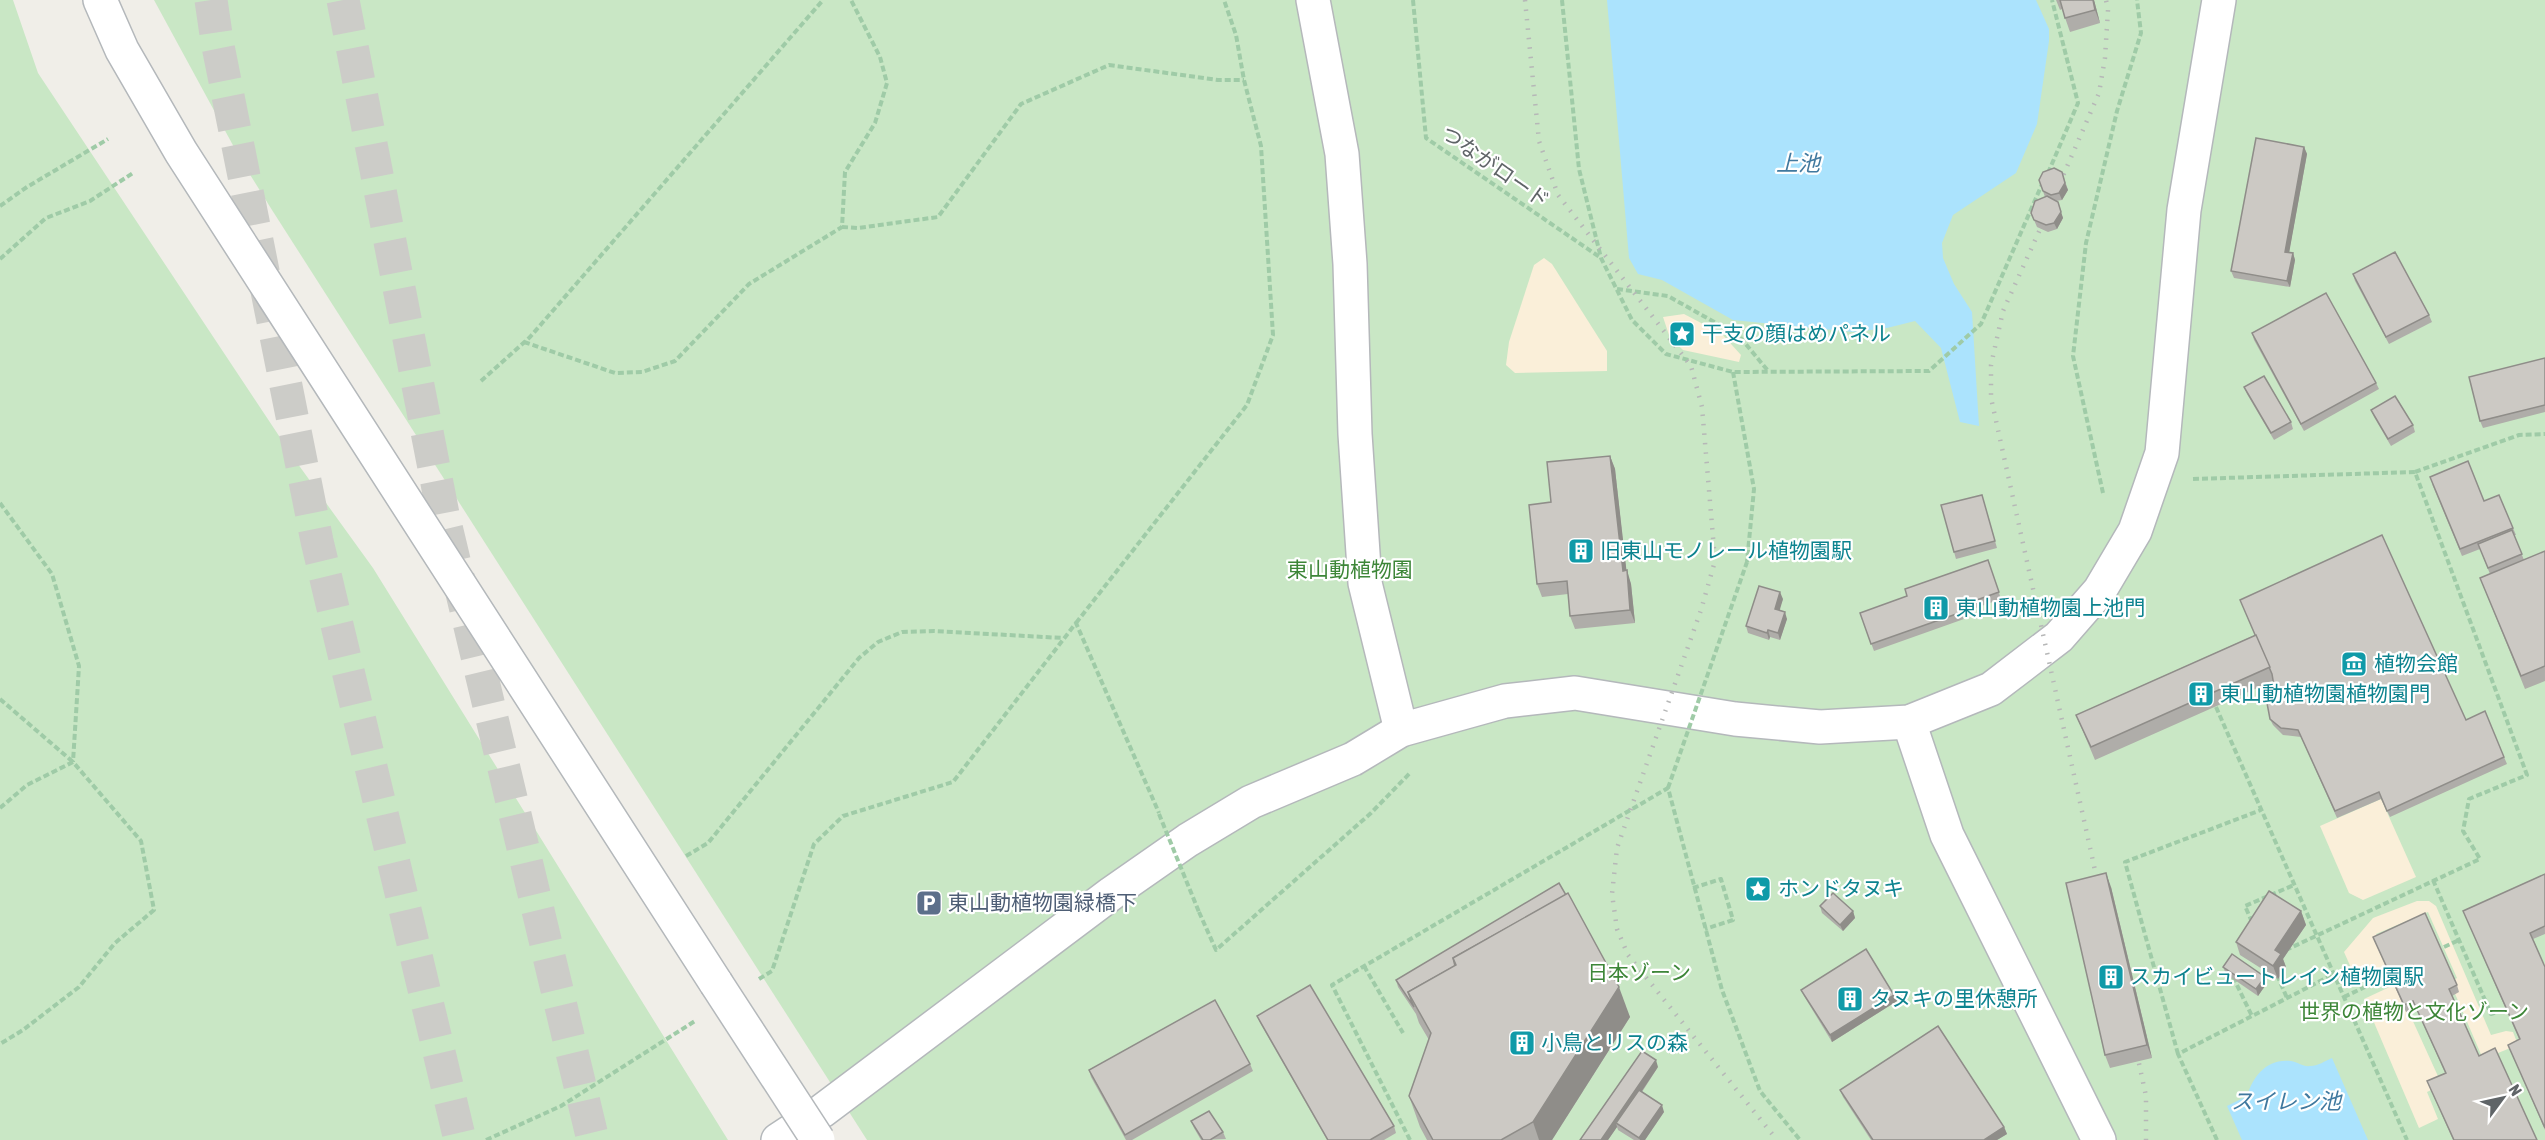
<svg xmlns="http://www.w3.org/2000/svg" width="2545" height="1140" viewBox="0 0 2545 1140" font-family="'Asap Condensed','Noto Sans JP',sans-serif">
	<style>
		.green { fill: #c9e7c5 }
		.sand { fill: #faefd9 }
		.water { fill: #abe3fd }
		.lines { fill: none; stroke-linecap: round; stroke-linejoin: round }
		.highway-tunnel { stroke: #ccccc8; stroke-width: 33; stroke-dasharray: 33 16; stroke-linecap: butt }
		.street-casing { stroke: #b5b8bb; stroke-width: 36 }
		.secondary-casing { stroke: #b4b8bb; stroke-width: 36 }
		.path { stroke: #9fcba7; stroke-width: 4; stroke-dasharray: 6 3; stroke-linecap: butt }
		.street { stroke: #fff; stroke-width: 33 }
		.secondary { stroke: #fff; stroke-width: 33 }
		.rail { stroke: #b6b7b7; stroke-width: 4.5; stroke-dasharray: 1.5 8; stroke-linecap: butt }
		.secondary-bridge-casing { stroke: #b4b8bb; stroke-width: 36; stroke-linecap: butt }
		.path-bridge { stroke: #9fcba7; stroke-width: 4; stroke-dasharray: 6 3; stroke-linecap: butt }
		.secondary-bridge { stroke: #fff; stroke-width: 33 }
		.wall { fill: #afada9 }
		.shaded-wall { fill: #8f8d89 }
		.building { fill: #ccc9c4; stroke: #8f8d89; stroke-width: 1.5 }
		.labels { text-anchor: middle; stroke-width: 4.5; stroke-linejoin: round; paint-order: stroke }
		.street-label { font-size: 21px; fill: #5f6467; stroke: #fff }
		.culture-label { font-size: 21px; fill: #0d838f; stroke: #fff; text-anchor: start }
		.park-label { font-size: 21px; fill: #3d8638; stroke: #fff }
		.service-label { font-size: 21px; fill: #4e5e75; stroke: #fff; text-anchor: start }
		.water-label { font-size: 22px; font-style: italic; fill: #40799f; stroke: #fff }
	</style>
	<rect width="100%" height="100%" fill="#f0eee8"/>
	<g class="green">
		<path d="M0,0H13L38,73L295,460L373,568L728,1140H0Z"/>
		<path d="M154,0H2545V1140H867L272,210L241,160Z"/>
	</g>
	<g class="sand">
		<path d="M1544,258L1552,264L1607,351V371L1515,373L1506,365L1509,342L1534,265Z"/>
		<path d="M1684,314L1722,334L1741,355L1739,362L1683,350L1670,338L1663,317Z"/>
		<path d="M2381,799L2416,877L2363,900L2349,893L2320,826Z"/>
		<path d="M2417,901H2429L2436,906L2491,1035L2506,1031L2513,1032L2518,1045L2483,1059L2450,982L2457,978L2428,912L2376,934L2389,965L2356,979L2344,952L2373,918Z"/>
		<path d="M2396,984L2442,1085L2427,1092L2438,1119L2419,1128L2364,999Z"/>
	</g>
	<g class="water">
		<path d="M1607,0H2036L2049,29V41L2037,124L2016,173L1953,215L1942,243L1943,258L1954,284L1972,312L1979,426L1960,422L1941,348L1915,321L1887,328L1853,332L1733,320L1662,280L1638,274L1629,258Z"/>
		<path d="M2332,1058L2368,1140H2242L2227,1106L2247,1096C2253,1076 2267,1058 2291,1061C2298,1062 2303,1067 2310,1066C2318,1066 2325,1061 2332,1058Z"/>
	</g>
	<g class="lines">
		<g class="highway-tunnel">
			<path d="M211,0L217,41L317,541L460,1140"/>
			<path d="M343,0L443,514L593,1140"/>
		</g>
		<defs>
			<path id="street" d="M1313,0L1342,154L1350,264L1355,434L1365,583L1401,730"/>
			<g id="secondary">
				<path d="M100,0L122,50L181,152L716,983"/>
				<path d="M1909,722L1947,835L2099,1140"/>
				<path d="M778,1140L822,1111L1112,893L1188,840L1251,802L1353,759L1401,730L1505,701L1575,693L1735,719L1820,727L1909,722L1991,689L2059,637L2100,590L2135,531L2162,453L2184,210L2219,0"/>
			</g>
		</defs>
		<use href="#street" class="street-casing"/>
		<use href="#secondary" class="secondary-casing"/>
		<g class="path">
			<path d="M1413,0L1426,138L1601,258"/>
			<path d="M1562,0L1579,169L1601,258L1632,320L1666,354L1733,372L1929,371L1981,324L2043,182"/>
			<path d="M2048,173L2078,103L2052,0"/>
			<path d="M0,206L27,187L108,139"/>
			<path d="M842,227L858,228L938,217L1021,104L1109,65L1218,80H1244"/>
			<path d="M0,259L46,218L90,201L133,173"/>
			<path d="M1617,289L1668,296L1739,336L1769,372"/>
			<path d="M524,342L615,373L642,372L675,361L749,284L842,227L845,172L875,123L887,83L880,57L851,0"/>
			<path d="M1733,372L1754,489L1747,562"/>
			<path d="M481,381L530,337L823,0"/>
			<path d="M2415,472L2519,435L2545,434"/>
			<path d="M2193,479L2415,472L2527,775L2469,799L2463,831L2480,859L2286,950"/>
			<path d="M2103,493L2073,356L2086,243L2117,111L2141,33L2137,0"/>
			<path d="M0,503L52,574L79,666L73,762"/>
			<path d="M1076,623L1247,405L1273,335L1261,146L1244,80L1236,35L1224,0"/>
			<path d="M0,699L73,762"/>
			<path d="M2216,707L2407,1140"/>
			<path d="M0,808L27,785L73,762L141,841L154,910L115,943L79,987L23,1030L0,1044"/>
			<path d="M686,856L708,843L859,658L878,642L902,632L934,631L1063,638"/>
			<path d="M2433,880L2491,1014L2503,1010"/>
			<path d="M1693,888L1721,879L1733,920L1705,929"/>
			<path d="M1199,912L1216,950L1371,813L1410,773"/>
			<path d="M2252,922L2245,906L2294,885"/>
			<path d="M2444,947L2459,940"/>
			<path d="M1364,966L1403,1033"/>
			<path d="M2277,975L2287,998"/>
			<path d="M2233,977L2252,1016"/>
			<path d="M759,979L772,971L814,844L843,816L953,782L1076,623L1159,813"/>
			<path d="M2344,997L2390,975"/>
			<path d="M2178,1054L2125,862L2261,810"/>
			<path d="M486,1140L561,1106L695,1021"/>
			<path d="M1410,1140L1332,985L1668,788L1722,990L1760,1091L1800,1140"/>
			<path d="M2217,1140L2178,1054L2334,974"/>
		</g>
		<use href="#street" class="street"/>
		<use href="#secondary" class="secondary"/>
		<g class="rail">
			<path d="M1525,0L1539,141L1558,195L1691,366L1702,407L1715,561L1701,610L1617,848L1612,894L1617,929L1628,955L1777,1140"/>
			<path d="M2056,192L2099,93L2105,58L2108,10L2106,0"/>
			<path d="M2047,214L2003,311L1991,365V398L2100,893"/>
			<path d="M2135,1045L2146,1096V1140"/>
		</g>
		<defs>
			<path id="secondary-bridge" d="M716,983L818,1140"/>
		</defs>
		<use href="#secondary-bridge" class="secondary-bridge-casing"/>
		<g class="path-bridge">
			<path d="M1668,788L1747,562"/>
			<path d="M1159,814L1199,912"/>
		</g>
		<use href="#secondary-bridge" class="secondary-bridge"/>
	</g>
	<g class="wall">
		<path d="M2056,0H2094L2100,23L2070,32L2062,9L2060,10Z"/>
		<path d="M2304,147L2307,154L2289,252L2293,253L2295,260L2290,287L2234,278L2231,271Z"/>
		<path d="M2062,172L2068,190L2062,200L2056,201L2063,218L2057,229L2048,232L2037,227L2031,213L2045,197L2039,180Z"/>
		<path d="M2353,274L2429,315L2432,322L2389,344L2355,281Z"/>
		<path d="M2252,333L2376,383L2379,389L2304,431L2254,340Z"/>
		<path d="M2545,360V412L2483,428L2480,421Z"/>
		<path d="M2244,387L2291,422L2293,429L2274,440L2247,394Z"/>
		<path d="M2371,410L2413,425L2415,432L2391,446L2374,417Z"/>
		<path d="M1610,456L1615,469L1626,570L1631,584L1635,623L1575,629L1570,616L1568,594L1542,597L1537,584L1551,502Z"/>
		<path d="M2432,484L2484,501L2513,528L2516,535H2514L2524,560L2545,551V681L2525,689L2480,578L2490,574L2480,549L2462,556Z"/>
		<path d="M1984,502L1997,548L1956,559L1954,552Z"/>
		<path d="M1988,560L2001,599L1962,613L1964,619L1874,651L1860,613L1907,596Z"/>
		<path d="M1783,599L1779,610L1787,619L1780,640L1770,637L1769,640L1748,633L1746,626Z"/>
		<path d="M2240,600L2466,720L2504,757L2507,764L2390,817L2381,799L2337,818L2301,737L2283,735L2273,725L2270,719L2274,686L2273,681L2095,760L2076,715L2255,635Z"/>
		<path d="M2545,874V934L2533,939L2545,967V1130L2508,1045L2519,1039L2463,911Z"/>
		<path d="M1559,883L1630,1017L1552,1140H1427L1420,1127L1409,1096L1429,1040L1419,1023L1416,1014L1398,987L1396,980Z"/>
		<path d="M2111,887L2152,1058L2110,1068L2105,1055Z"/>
		<path d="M1820,906L1853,911L1855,918L1843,931L1822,913Z"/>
		<path d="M2301,911L2306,925L2283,959L2286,967L2278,979L2240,955L2236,942Z"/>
		<path d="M2373,937L2457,985L2459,992L2452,996L2479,1056L2537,1140H2453L2427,1081L2445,1073L2416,1008L2406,1012Z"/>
		<path d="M2223,967L2265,977L2267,983L2258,996L2226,974Z"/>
		<path d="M1801,990L1894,995L1897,1001L1832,1042L1804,996Z"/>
		<path d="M1257,1016L1394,1126L1396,1133L1384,1140H1327L1260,1023Z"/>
		<path d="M1250,1064L1253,1071L1132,1140H1126L1091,1077L1089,1070Z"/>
		<path d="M1658,1067L1642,1092L1664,1112L1645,1140H1634L1618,1130L1617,1127L1608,1140H1580Z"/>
		<path d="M1840,1090L2004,1127L2007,1134L1997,1140H1871L1843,1097Z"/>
		<path d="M1191,1121L1223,1132L1226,1139L1201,1140L1194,1128Z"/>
	</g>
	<g class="shaded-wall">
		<path d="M2093,0H2094L2100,23L2095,10Z"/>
		<path d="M2304,147L2307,154L2288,259L2285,252Z"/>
		<path d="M2065,183L2068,190L2062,200L2059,193Z"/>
		<path d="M2058,202L2063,218L2057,229L2054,223Z"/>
		<path d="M2293,253L2295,260L2290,287L2287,281Z"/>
		<path d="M1610,456L1615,469L1628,584L1623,571Z"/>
		<path d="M1627,570L1631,584L1635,623L1630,610Z"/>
		<path d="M1780,592L1783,599L1778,616L1775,609Z"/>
		<path d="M1785,612L1787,619L1780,640L1778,633Z"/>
		<path d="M1768,630L1770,637L1769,640L1767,633Z"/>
		<path d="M2106,873L2111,887L2152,1058L2147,1045Z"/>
		<path d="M1853,911L1855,918L1843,931L1840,925Z"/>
		<path d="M2301,911L2306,925L2283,959L2286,967L2278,979L2273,966L2275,950Z"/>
		<path d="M2265,977L2267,983L2258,996L2256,989Z"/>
		<path d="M1619,987L1630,1017L1552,1140H1539L1533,1122Z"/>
		<path d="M1894,995L1897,1001L1832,1042L1830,1035Z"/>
		<path d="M1656,1060L1658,1067L1619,1125L1616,1123L1617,1127L1608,1140H1601Z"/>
		<path d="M1662,1105L1664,1112L1645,1140H1640L1639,1138Z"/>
		<path d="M2004,1127L2007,1134L1997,1140H1984Z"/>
	</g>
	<g class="building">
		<path d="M2060,0H2093L2095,10L2065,18Z"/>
		<path d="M2256,138L2304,147L2285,252L2293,253L2287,281L2231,271Z"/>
		<path d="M2054,168L2062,172L2065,183L2059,193L2051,195L2043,191L2039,180L2043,172Z"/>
		<path d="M2047,196L2058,202L2061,212L2054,223L2046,225L2034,220L2031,213L2035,201Z"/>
		<path d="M2395,252L2429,315L2386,337L2353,274Z"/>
		<path d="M2326,293L2376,383L2301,424L2252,333Z"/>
		<path d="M2545,358V405L2480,421L2469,377Z"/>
		<path d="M2264,376L2291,422L2271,433L2244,387Z"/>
		<path d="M2395,396L2413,425L2388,439L2371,410Z"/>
		<path d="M1610,456L1623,571L1627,570L1630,610L1570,616L1567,581L1537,584L1529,505L1551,502L1547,462Z"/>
		<path d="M2468,461L2484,501L2499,495L2513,528L2460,549L2430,477Z"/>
		<path d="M1982,495L1995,541L1954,552L1941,505Z"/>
		<path d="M2512,530L2522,554L2488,568L2478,544Z"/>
		<path d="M2382,535L2466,720L2485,711L2504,757L2387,811L2379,792L2335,811L2298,730L2281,728L2270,719L2266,698L2274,686L2272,674L2240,600Z"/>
		<path d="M2545,551V666L2521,676L2480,578Z"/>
		<path d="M1988,560L1999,592L1960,606L1962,612L1871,644L1860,613L1907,596L1905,589Z"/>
		<path d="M1759,586L1780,592L1775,609L1785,612L1778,633L1768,630L1767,633L1746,626Z"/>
		<path d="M2256,635L2270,667L2091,747L2076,715Z"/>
		<path d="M2106,873L2147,1045L2105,1055L2066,883Z"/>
		<path d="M2545,874V926L2530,933L2545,967V1128L2508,1045L2520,1039L2463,911Z"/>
		<path d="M1559,883L1566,895L1453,958L1455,966L1408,992L1414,1007L1396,980Z"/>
		<path d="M2269,891L2301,911L2275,950L2281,954L2273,966L2236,942Z"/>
		<path d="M1568,893L1619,987L1533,1122L1501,1140H1433L1409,1096L1431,1033L1408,992L1456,965L1453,958Z"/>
		<path d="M1833,893L1853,911L1840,925L1820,906Z"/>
		<path d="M2425,913L2457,985L2449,989L2479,1056L2495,1048L2537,1140H2454L2427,1081L2446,1073L2413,1001L2404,1005L2373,937Z"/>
		<path d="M1866,949L1894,995L1830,1035L1801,990Z"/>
		<path d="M2232,954L2265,977L2256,989L2223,967Z"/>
		<path d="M1310,985L1394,1126L1370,1140H1328L1257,1016Z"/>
		<path d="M1215,1000L1250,1064L1125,1135L1089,1070Z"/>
		<path d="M1938,1026L2004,1127L1984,1140H1873L1840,1090Z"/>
		<path d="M1642,1051L1656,1060L1601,1140H1580Z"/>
		<path d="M1639,1090L1662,1105L1639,1138L1616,1123Z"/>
		<path d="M1209,1111L1223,1132L1210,1140H1203L1191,1121Z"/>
	</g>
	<defs>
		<symbol id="sight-square" viewBox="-11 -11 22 22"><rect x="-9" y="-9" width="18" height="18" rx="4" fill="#0f9aa8" stroke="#fff"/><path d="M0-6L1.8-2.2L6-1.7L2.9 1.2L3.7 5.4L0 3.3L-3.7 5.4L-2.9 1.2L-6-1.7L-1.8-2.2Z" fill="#fff"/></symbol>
		<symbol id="building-square" viewBox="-11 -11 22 22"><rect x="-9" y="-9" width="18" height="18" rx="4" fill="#0f9aa8" stroke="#fff"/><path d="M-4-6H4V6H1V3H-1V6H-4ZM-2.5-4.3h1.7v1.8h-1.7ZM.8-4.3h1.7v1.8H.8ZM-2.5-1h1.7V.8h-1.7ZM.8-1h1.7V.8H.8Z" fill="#fff"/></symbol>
		<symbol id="museum-square" viewBox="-11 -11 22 22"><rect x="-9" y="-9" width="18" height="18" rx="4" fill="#0f9aa8" stroke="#fff"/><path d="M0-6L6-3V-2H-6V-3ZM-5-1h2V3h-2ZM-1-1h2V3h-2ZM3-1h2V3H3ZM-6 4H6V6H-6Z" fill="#fff"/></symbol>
		<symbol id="parking-square" viewBox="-11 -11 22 22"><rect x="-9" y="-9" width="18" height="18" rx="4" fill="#5c6f8a" stroke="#fff"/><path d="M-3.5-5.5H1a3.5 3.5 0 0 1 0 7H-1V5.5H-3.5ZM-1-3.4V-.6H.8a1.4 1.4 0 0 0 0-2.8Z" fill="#fff"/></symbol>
	</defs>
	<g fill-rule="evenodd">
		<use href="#sight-square" x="1667" y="319" width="30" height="30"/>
		<use href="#building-square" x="1566" y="536" width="30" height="30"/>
		<use href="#building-square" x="1921" y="593" width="30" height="30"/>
		<use href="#museum-square" x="2339" y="649" width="30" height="30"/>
		<use href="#building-square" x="2186" y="679" width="30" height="30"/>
		<use href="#sight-square" x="1743" y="874" width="30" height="30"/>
		<use href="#parking-square" x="914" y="888" width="30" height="30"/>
		<use href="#building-square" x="2096" y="962" width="30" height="30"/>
		<use href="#building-square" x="1835" y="984" width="30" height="30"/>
		<use href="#building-square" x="1507" y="1028" width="30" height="30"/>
	</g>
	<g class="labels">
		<g class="street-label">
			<text transform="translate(1495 167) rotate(35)" y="7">つながロード</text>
		</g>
		<g class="culture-label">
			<text x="1702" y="341">干支の顔はめパネル</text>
			<text x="1600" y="558">旧東山モノレール植物園駅</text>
			<text x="1956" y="615">東山動植物園上池門</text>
			<text x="2374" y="671">植物会館</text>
			<text x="2220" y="701">東山動植物園植物園門</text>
			<text x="1778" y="896">ホンドタヌキ</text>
			<text x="2130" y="984">スカイビュートレイン植物園駅</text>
			<text x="1870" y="1006">タヌキの里休憩所</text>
			<text x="1541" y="1050">小鳥とリスの森</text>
		</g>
		<g class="park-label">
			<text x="1350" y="577">東山動植物園</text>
			<text x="1639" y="980">日本ゾーン</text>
			<text x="2414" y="1019">世界の植物と文化ゾーン</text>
		</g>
		<g class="service-label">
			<text x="948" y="910">東山動植物園緑橋下</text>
		</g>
		<g class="water-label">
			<text x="1798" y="171">上池</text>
			<text x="2286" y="1109">スイレン池</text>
		</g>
	</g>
	<g transform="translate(2503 1098) rotate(57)" stroke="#ffffff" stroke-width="4.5" paint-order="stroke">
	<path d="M0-4.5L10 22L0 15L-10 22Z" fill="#5f6467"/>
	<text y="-9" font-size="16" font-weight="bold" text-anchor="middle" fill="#5f6467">N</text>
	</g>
</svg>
